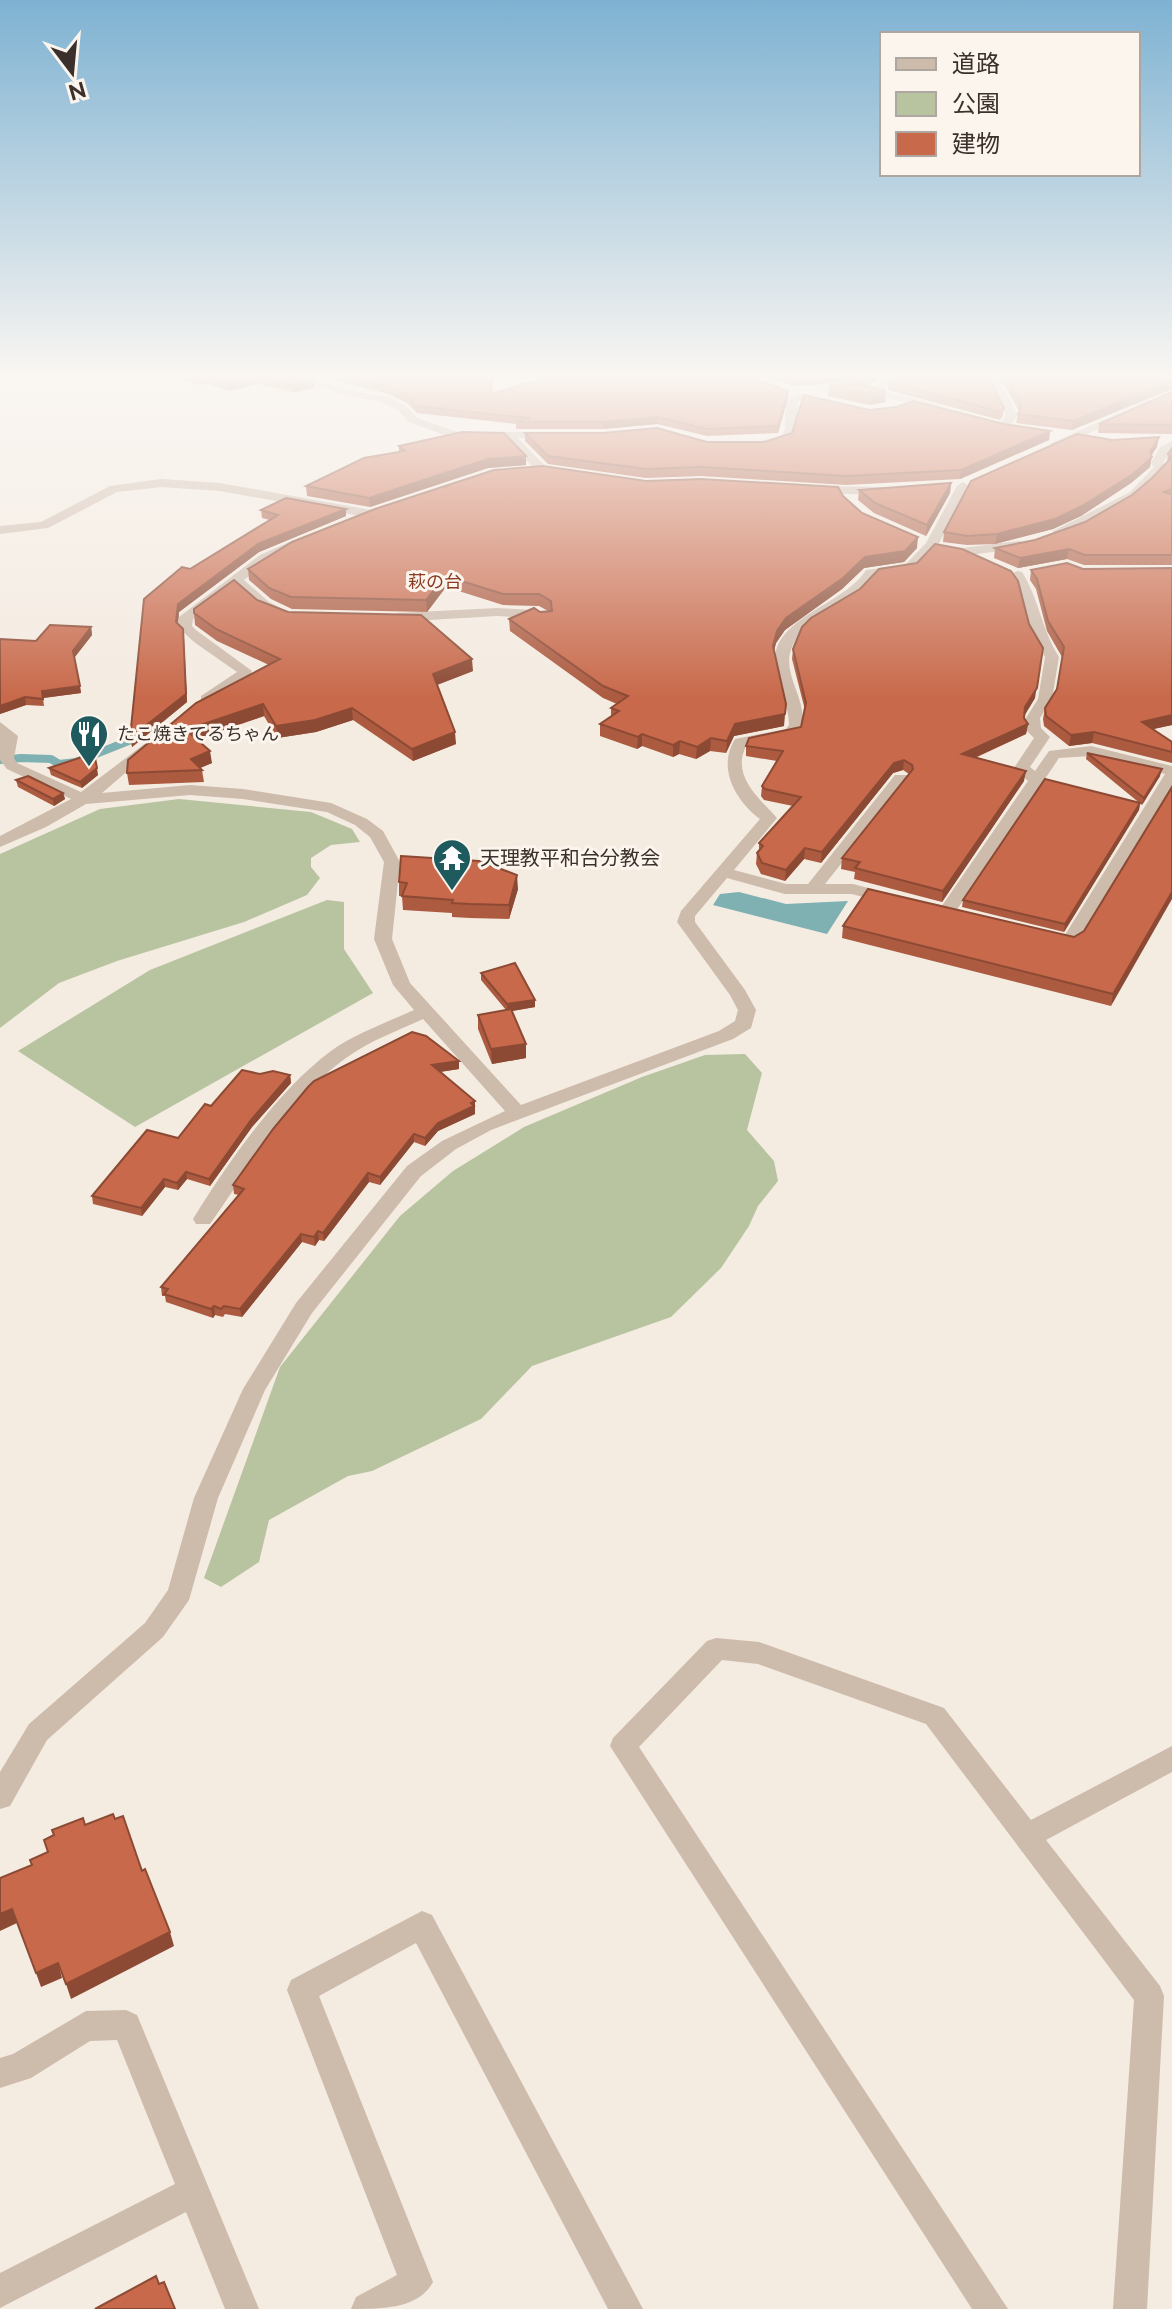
<svg xmlns="http://www.w3.org/2000/svg" width="1172" height="2309" viewBox="0 0 1172 2309" font-family="Raleway,'Noto Sans JP',sans-serif">
	<style>
		.green { fill: #b8c4a0 }
		.water { fill: #7fb0b2 }
		.lines { fill: none; stroke-linecap: round; stroke-linejoin: round }
		.stream { stroke: #7fb0b2; stroke-width: 8 }
		.river { fill: #7fb0b2; fill-rule: evenodd }
		.street { fill: #cdbbac; fill-rule: evenodd }
		.wall { fill: #ac5a40 }
		.shaded-wall { fill: #8c4a34 }
		.building { fill: #c8694b; stroke: #8c4a34; stroke-width: 2 }
		.labels { text-anchor: middle; stroke-width: 6; stroke-linejoin: round; paint-order: stroke }
		.far-neighbourhood-label { font-size: 18px; fill: #8c3b22; stroke: #fbf5ee }
		.far-poi-label { font-size: 18px; fill: #3b302b; stroke: #fbf5ee; text-anchor: start }
		.poi-label { font-size: 20px; fill: #3b302b; stroke: #fbf5ee; text-anchor: start }
	</style>
	<rect width="100%" height="100%" fill="#f4ebe1"/>
	<g class="green">
		<path d="M179,799L311,812L352,829L360,842L331,845L311,858V867L320,878L307,895L244,922L117,961L59,983L0,1028V854L100,809Z"/>
		<path d="M327,900L344,902V949L373,993L135,1127L18,1051L150,970Z"/>
		<path d="M745,1054L762,1073L747,1130L774,1161L778,1181L758,1206L749,1226L721,1268L671,1317L532,1366L481,1419L372,1471L348,1476L269,1520L259,1562L221,1587L204,1578L280,1367L400,1216L453,1171L524,1127L642,1077L705,1055Z"/>
	</g>
	<path class="water" d="M739,892L786,904L848,901L827,934L713,905L720,894Z"/>
	<g class="lines">
		<path class="stream" d="M0,760L21,758L51,759L59,764L76,762L141,736"/>
		<path class="river" d="M950,374H1024L1019,381C999,386 975,386 955,381Z"/>
		<g class="street">
			<path d="M282,374H299L354,391L388,397L406,406L417,418L458,432H554L556,434L550,437L518,438L549,470L539,473L505,439L453,438L409,422L398,410L381,402L348,396Z"/>
			<path d="M892,374H905L881,391L939,405V409L868,394V390Z"/>
			<path d="M985,374H995L1018,415L1011,425L1029,429V433L1000,429L998,427L1006,415Z"/>
			<path d="M1172,390V397L1059,446L1049,444Z"/>
			<path d="M798,393L835,403L829,406L800,400L798,403L797,429L789,441L760,445V441L781,436L785,429L786,402Z"/>
			<path d="M1172,441V450L1163,463L1166,467L1138,498L1063,537H1053V531L1130,492L1154,467L1151,463L1160,447Z"/>
			<path d="M161,479L220,483L371,510L377,514L371,518L220,491L161,487L117,492L48,528L0,534V526L41,522L110,486Z"/>
			<path d="M963,482L969,486L938,545L962,548L1019,541L1024,542V548L962,556L934,549L914,571L876,576C858,609 806,612 792,647C779,678 816,706 797,736L746,746C731,776 759,798 777,818L734,870L786,884H808L895,775H907V781L825,884H853L895,895L898,899L895,903L889,904L852,894H785L727,878L695,916V922L745,990L756,1010L751,1028L733,1039L491,1130L456,1149L421,1176L312,1313L265,1390L218,1498L189,1600L163,1637L47,1740L10,1806L0,1809V1772L29,1724L145,1623L168,1590L194,1498L243,1389L296,1303L407,1166L442,1141L505,1111L423,1019C397,1031 369,1041 346,1058C289,1099 250,1167 210,1224H196L193,1219C227,1164 278,1090 331,1051C356,1033 386,1023 414,1010L393,985L374,939L384,862L370,837L355,825L327,812L243,799L190,795L86,804L46,827L0,847V836L71,799L7,769L0,760V722L18,736L14,758L17,763L81,792L147,742L155,747L152,750L102,793L190,785L243,789L331,803L367,819L383,831L400,862L392,939L410,983L521,1105L719,1031L735,1021L738,1010L730,995L677,922L681,911L760,819C735,800 717,768 735,739L786,729L789,725C789,701 774,681 775,658C777,617 846,603 866,570L905,565L926,543L957,486Z"/>
			<path d="M816,486L884,487L890,491L884,495L812,493L810,490Z"/>
			<path d="M294,540L299,541V547L270,561L244,580L269,602L287,611V617C267,619 249,599 235,587L193,619L192,626L196,630L252,671C246,686 217,704 201,702V696L237,672L194,642L178,627L179,617L260,555Z"/>
			<path d="M1017,571L1022,572C1039,599 1041,628 1059,657L1052,699L1040,718L1041,728L1050,737L1030,767L1035,771L1049,751L1091,746L1172,766V788L1079,941L1070,946L1043,940L1040,936L1049,931L1065,935L1165,774L1091,756L1059,758L952,917L946,918L937,913L1028,781L1014,768L1034,738L1025,729L1026,718L1038,699L1045,657L1030,632L1019,590L1010,575Z"/>
			<path d="M497,608L534,610L552,618L545,622L531,618L497,616L412,621H398L391,617L398,613Z"/>
			<path d="M716,1638L759,1642L944,1708L1031,1820L1172,1746V1772L1046,1840L1160,1986L1164,1996L1147,2309H1113L1134,2000L926,1724L758,1664L722,1660L639,1747L1008,2309H972L610,1746L613,1738L707,1641Z"/>
			<path d="M422,1911L432,1915L643,2309H608L416,1943L319,1996L433,2282C419,2309 381,2309 351,2309L356,2297L397,2275L287,1990L291,1980Z"/>
			<path d="M126,2010L137,2015L259,2309H225L186,2212L0,2308V2273L175,2184L117,2040L90,2041L31,2078L0,2088V2058L13,2054L86,2011Z"/>
		</g>
	</g>
	<g class="wall">
		<path d="M176,374H297L314,381V388L294,392L258,384L228,391L207,383L200,385L184,381Z"/>
		<path d="M311,374H468L493,380L492,393L762,382L788,398L778,433L707,436L657,424L603,429H516V424L417,413L407,403L389,394Z"/>
		<path d="M763,374H886L869,385L840,382L796,386L772,380Z"/>
		<path d="M1002,374H1172L1072,430L1016,423L1019,411L1001,379Z"/>
		<path d="M889,382L1004,408L1003,415L1000,420L888,390Z"/>
		<path d="M857,384L885,402L869,405L828,396L829,385Z"/>
		<path d="M1172,392V434L1098,433L1099,424Z"/>
		<path d="M869,410L1004,424L1050,431L1049,440L960,479L846,485L701,476L646,478L548,464L525,441V433L707,442H765Z"/>
		<path d="M399,446L526,456V465L488,468L370,507L307,496L306,486L399,452Z"/>
		<path d="M1157,447L1151,456L1150,467L1131,483L1081,516L1053,529L995,544L967,545L943,542L944,532Z"/>
		<path d="M1172,448V565H1084L1067,559L1018,568L994,558L995,548L1035,540L1085,522L1132,495L1152,478L1167,462L1168,454Z"/>
		<path d="M646,481L843,496L862,513L917,548L904,562L864,568L842,589L785,630L776,643L774,651L784,726L734,736L726,753L710,751L696,759L679,754L673,757L642,746L637,749L600,736V724L611,717V708L617,704L603,698L510,631L509,619L540,612H550L539,606L503,605L446,587L427,612L292,609L271,599L249,580L248,569Z"/>
		<path d="M951,483L950,493L926,536L874,513L858,500L859,490Z"/>
		<path d="M346,509V516L259,552L179,612L178,624L184,637L187,702L132,747L190,569L270,520L262,518L261,510Z"/>
		<path d="M1083,569L1172,725L1153,729L1172,742V763L1092,743L1069,746L1044,726L1043,719L1045,708L1057,689L1062,657L1047,631L1036,589L1030,580L1031,570Z"/>
		<path d="M257,600L288,612L473,671L437,685L456,744L413,761L353,720L316,732L277,738L264,716L197,739L212,763L200,768L202,770L204,782L129,785L127,773L269,665L217,641L195,625L194,613Z"/>
		<path d="M91,627L92,635L74,658L81,693L43,698L44,706L26,705L0,714L36,641Z"/>
		<path d="M793,649L1035,698L1024,716V718L1028,724L1026,734L975,758L1024,781L942,902L854,879L855,872L841,869L842,858L909,774L903,770L893,773L821,863L804,859L785,881L761,874L756,864L757,853L759,850V843L793,806L764,800L761,796L762,786L777,761L746,756V746L801,727L805,710L792,659Z"/>
		<path d="M1087,753L1160,776L1142,805L1086,759Z"/>
		<path d="M49,768L98,775L82,788L51,775Z"/>
		<path d="M16,780L63,793L65,799L54,806L18,787Z"/>
		<path d="M1172,787L1111,1006L842,938L843,926L1074,937L1084,931Z"/>
		<path d="M1140,803L1139,810L1064,932L962,907L963,900Z"/>
		<path d="M399,882L518,889L509,919L470,918L452,917V913L403,910L402,896H399Z"/>
		<path d="M481,973L535,1000V1007L512,1011L526,1058L492,1064L478,1029V1015L506,1010L481,980Z"/>
		<path d="M459,1061V1069L440,1072L475,1101V1114L438,1131L425,1146L414,1142L380,1185L369,1182L324,1241L319,1240L315,1246L302,1242L242,1317L225,1314L223,1317L215,1315L213,1318L166,1302L165,1296H162L161,1287L239,1195L234,1194L233,1185Z"/>
		<path d="M260,1074L290,1075L291,1083L252,1127L210,1186L187,1179L178,1190L165,1187L142,1216L93,1204L92,1196L178,1138Z"/>
	</g>
	<g class="shaded-wall">
		<path d="M876,374H886L869,385L870,378Z"/>
		<path d="M840,375V382L796,386L797,379Z"/>
		<path d="M206,376L207,383L200,385L199,378Z"/>
		<path d="M257,377L258,384L228,391L227,384Z"/>
		<path d="M314,381V388L294,392V385Z"/>
		<path d="M1172,381V389L1072,430L1073,421Z"/>
		<path d="M788,391V398L778,433V426Z"/>
		<path d="M886,391L885,402L869,405L870,394Z"/>
		<path d="M657,417V424L603,429V422Z"/>
		<path d="M1050,431L1049,440L960,479L961,470Z"/>
		<path d="M1159,437L1157,447L1150,458L1152,457L1150,467L1131,483L1081,516L1053,529L995,544L997,534L1150,452Z"/>
		<path d="M526,456V465L488,468L370,507L369,498L488,459Z"/>
		<path d="M951,483L950,493L926,536L927,525Z"/>
		<path d="M346,509V516L259,552L179,612L177,630L176,622L178,604L258,544Z"/>
		<path d="M918,537L917,548L904,562L864,568L842,589L785,630L776,643L772,658L773,646L777,631L786,618L865,557Z"/>
		<path d="M1069,549L1067,559L1018,568L1020,558Z"/>
		<path d="M445,576L446,587L427,612L426,600Z"/>
		<path d="M91,627L92,635L74,658L73,651Z"/>
		<path d="M183,629L187,702L132,747L130,738Z"/>
		<path d="M1043,648L1035,698L1023,718L1025,707Z"/>
		<path d="M472,659L473,671L434,686L433,674Z"/>
		<path d="M80,686L81,693L43,698L42,691Z"/>
		<path d="M25,697L26,705L0,714V706Z"/>
		<path d="M263,704L264,716L188,742L186,730Z"/>
		<path d="M786,704L784,726L734,736L726,753L727,741L735,724Z"/>
		<path d="M352,708L353,720L316,732L277,738L276,726Z"/>
		<path d="M1172,715V725L1140,732L1142,722Z"/>
		<path d="M1028,724L1026,734L960,764L962,754Z"/>
		<path d="M455,732L456,744L413,761L412,749Z"/>
		<path d="M1094,732L1092,743L1069,746L1071,735Z"/>
		<path d="M642,734V746L637,749L638,737Z"/>
		<path d="M711,738L710,751L696,759L697,747Z"/>
		<path d="M680,741L679,754L673,757V745Z"/>
		<path d="M210,751L212,763L193,771L191,759Z"/>
		<path d="M904,760L903,770L893,773L821,863L822,852L894,763Z"/>
		<path d="M97,768L98,775L82,788L80,782Z"/>
		<path d="M1162,769L1160,776L1142,805L1144,798Z"/>
		<path d="M1026,771L1024,781L942,902L943,891Z"/>
		<path d="M63,793L65,799L54,806L53,799Z"/>
		<path d="M1140,803L1139,810L1064,932L1065,924Z"/>
		<path d="M805,848L804,859L785,881L786,870Z"/>
		<path d="M517,875L518,889L509,919V905Z"/>
		<path d="M1172,892V899L1111,1006L1113,994Z"/>
		<path d="M535,1000V1007L507,1012V1004Z"/>
		<path d="M526,1044V1058L492,1064L491,1049Z"/>
		<path d="M459,1061V1069L432,1073V1065Z"/>
		<path d="M290,1075L291,1083L252,1127L210,1186L209,1179L251,1120Z"/>
		<path d="M475,1101V1114L438,1131L425,1146V1138L438,1123Z"/>
		<path d="M414,1134V1142L380,1185V1177Z"/>
		<path d="M186,1172L187,1179L178,1190L177,1183Z"/>
		<path d="M368,1173L369,1182L324,1241L323,1233Z"/>
		<path d="M164,1179L165,1187L142,1216L141,1208Z"/>
		<path d="M318,1231L319,1240L315,1246L314,1237Z"/>
		<path d="M301,1234L302,1242L242,1317L240,1309Z"/>
		<path d="M214,1306L215,1315L213,1318L211,1309Z"/>
		<path d="M12,1909L17,1923L0,1931V1914Z"/>
		<path d="M170,1932L174,1946L71,1999L66,1984Z"/>
		<path d="M58,1963L62,1978L41,1987L36,1973Z"/>
	</g>
	<g class="building">
		<path d="M185,374H297L314,381L294,385L257,377L227,384L206,376L199,378Z"/>
		<path d="M338,374H468L493,380L490,394L560,374H752L762,382L788,391L778,426L708,429L657,417L603,422H516L530,418L416,406L407,396L389,387Z"/>
		<path d="M777,374H876L870,378L840,375L797,379Z"/>
		<path d="M901,374H960L973,377L987,375L1004,408L1001,412L889,382Z"/>
		<path d="M1004,374H1172V381L1073,421L1018,414L1022,405Z"/>
		<path d="M857,384L886,391L870,394L829,385Z"/>
		<path d="M1172,392V425L1099,424Z"/>
		<path d="M804,395L869,410L897,407L913,401L1004,424L1050,431L961,470L847,476L702,467L646,469L548,456L525,433H603L657,428L707,442H765L792,433Z"/>
		<path d="M462,432L504,433L526,456L488,459L369,498L306,486L364,458L405,451L399,446Z"/>
		<path d="M1077,434L1112,440L1159,437L1150,452L1152,457L1133,474L1082,506L1055,519L997,534L968,536L944,532L971,481Z"/>
		<path d="M1172,448V489L1164,492L1172,494V555H1085L1069,549L1020,558L995,548L1035,540L1085,522L1132,495L1152,478L1171,458L1168,454Z"/>
		<path d="M543,466L646,481L701,479L838,487L843,496L862,513L918,537L905,551L865,557L843,578L786,618L777,631L773,646L786,704L785,714L735,724L727,741L711,738L697,747L680,741L673,745L642,734L638,737L600,724L619,711L611,708L628,696L603,686L509,619L534,608L540,612L552,611L551,601L539,594H503L445,576L426,600L291,597L269,588L248,569L292,542L375,509L494,470Z"/>
		<path d="M951,483L927,525L875,503L859,490Z"/>
		<path d="M286,498L346,509L258,544L178,604L176,622L183,629L186,694L130,738L144,599L182,567L190,569L278,515L261,510Z"/>
		<path d="M935,544L962,549L1011,571L1018,581L1029,624L1043,648L1037,688L1025,707L1024,718L1028,724L962,754L1026,771L943,891L855,868L860,862L842,858L913,769L912,765L904,760L894,763L822,852L805,848L786,870L762,863L757,853L763,846L759,843L801,797L765,789L762,786L783,751L746,746L749,738L801,727L806,703L793,649L802,627L811,618L860,589L879,569L917,563Z"/>
		<path d="M1067,563L1083,569L1172,568V715L1142,722L1172,742V752L1094,732L1071,735L1046,716L1045,708L1057,689L1064,647L1048,621L1037,579L1031,570Z"/>
		<path d="M234,580L257,600L288,612L421,615L472,659L433,674L455,732L412,749L352,708L315,720L276,726L263,704L186,730L210,751L191,759L202,770L127,773L128,760L196,703L280,659L216,629L194,613V609Z"/>
		<path d="M50,625L91,627L73,651L80,686L42,691L43,699L25,697L0,706V639L36,641Z"/>
		<path d="M94,753L97,768L80,782L49,768Z"/>
		<path d="M1087,753L1162,769L1144,798Z"/>
		<path d="M28,776L63,793L53,799L16,780Z"/>
		<path d="M1045,779L1140,803L1065,924L963,900Z"/>
		<path d="M1172,787V892L1113,994L843,926L868,889L1074,937L1084,931Z"/>
		<path d="M401,856L479,861L517,875L509,905L470,904L452,903L453,900L402,896L407,883L399,882Z"/>
		<path d="M515,963L535,1000L507,1004L481,973Z"/>
		<path d="M511,1009L526,1044L491,1049L478,1015Z"/>
		<path d="M412,1032L426,1036L459,1061L432,1065L475,1101L471,1103L474,1106L438,1123L425,1138L414,1134L380,1177L368,1173L323,1233L318,1231L314,1237L301,1234L240,1309L224,1306L221,1309L214,1306L211,1309L164,1294L168,1289L161,1287L244,1189L233,1185L273,1129L308,1087L314,1081Z"/>
		<path d="M242,1070L260,1074L273,1071L290,1075L251,1120L209,1179L186,1172L177,1183L164,1179L141,1208L92,1196L147,1130L178,1138L205,1104L211,1106Z"/>
		<path d="M113,1814L115,1819L123,1816L142,1871L145,1869L170,1932L66,1984L58,1963L36,1973L12,1909L0,1914V1878L32,1865L30,1860L48,1852L44,1840L54,1835L52,1830L83,1818L85,1825Z"/>
		<path d="M156,2276L159,2284L164,2282L175,2309H95Z"/>
	</g>
	<linearGradient id="sky" x2="0" y2="1"><stop stop-color="#7eb2d2"/><stop offset="0.54" stop-color="#faf6f2"/><stop offset="1" stop-color="#faf6f2" stop-opacity="0"/></linearGradient>
	<rect width="1172" height="697" fill="url(#sky)"/>
	<defs>
		<symbol id="restaurant-pin" viewBox="-11 -11 22 30"><path d="M0 17L-7.5 6A9.5 9.5 0 1 1 7.5 6Z" fill="#1f5a5e" stroke="#fbf5ee"/><path d="M-5-6h1v4h1v-4h1v4h1v-4h1v5L-1.5 .5V6h-2V.5L-5-1ZM5-6V6H3V1.5H1.5Q1.5-4 5-6Z" fill="#fff"/></symbol>
		<symbol id="temple-pin" viewBox="-11 -11 22 30"><path d="M0 17L-7.5 6A9.5 9.5 0 1 1 7.5 6Z" fill="#1f5a5e" stroke="#fbf5ee"/><path d="M0-6L5-2H3V0L6.5 2.5H4V6H1.5V3h-3V6H-4V2.5H-6.5L-3 0V-2H-5Z" fill="#fff"/></symbol>
	</defs>
	<g fill-rule="evenodd">
		<use href="#restaurant-pin" x="67" y="712" width="44" height="60"/>
		<use href="#temple-pin" x="430" y="836" width="44" height="60"/>
	</g>
	<g class="labels">
		<g class="far-neighbourhood-label">
			<text x="435" y="588">萩の台</text>
		</g>
		<g class="far-poi-label">
			<text x="117" y="740">たこ焼きてるちゃん</text>
		</g>
		<g class="poi-label">
			<text x="480" y="865">天理教平和台分教会</text>
		</g>
	</g>
	<rect x="880" y="32" width="260" height="144" fill="#fbf5ee" stroke="#aea6a0" stroke-width="2"/>
	<rect x="896" y="58" width="40" height="12" fill="#cdbbac" stroke="#aea6a0" stroke-width="2"/>
	<text x="952" y="72" font-size="24" fill="#3b302b">道路</text>
	<rect x="896" y="92" width="40" height="24" fill="#b8c4a0" stroke="#aea6a0" stroke-width="2"/>
	<text x="952" y="112" font-size="24" fill="#3b302b">公園</text>
	<rect x="896" y="132" width="40" height="24" fill="#c8694b" stroke="#aea6a0" stroke-width="2"/>
	<text x="952" y="152" font-size="24" fill="#3b302b">建物</text>
	<g transform="translate(72 72) rotate(164)" stroke="#fbf5ee" stroke-width="6" paint-order="stroke">
	<path d="M0-6L14 30L0 20L-14 30Z" fill="#3b302b"/>
	<text y="-12" font-size="22" font-weight="bold" text-anchor="middle" fill="#3b302b">N</text>
	</g>
</svg>
